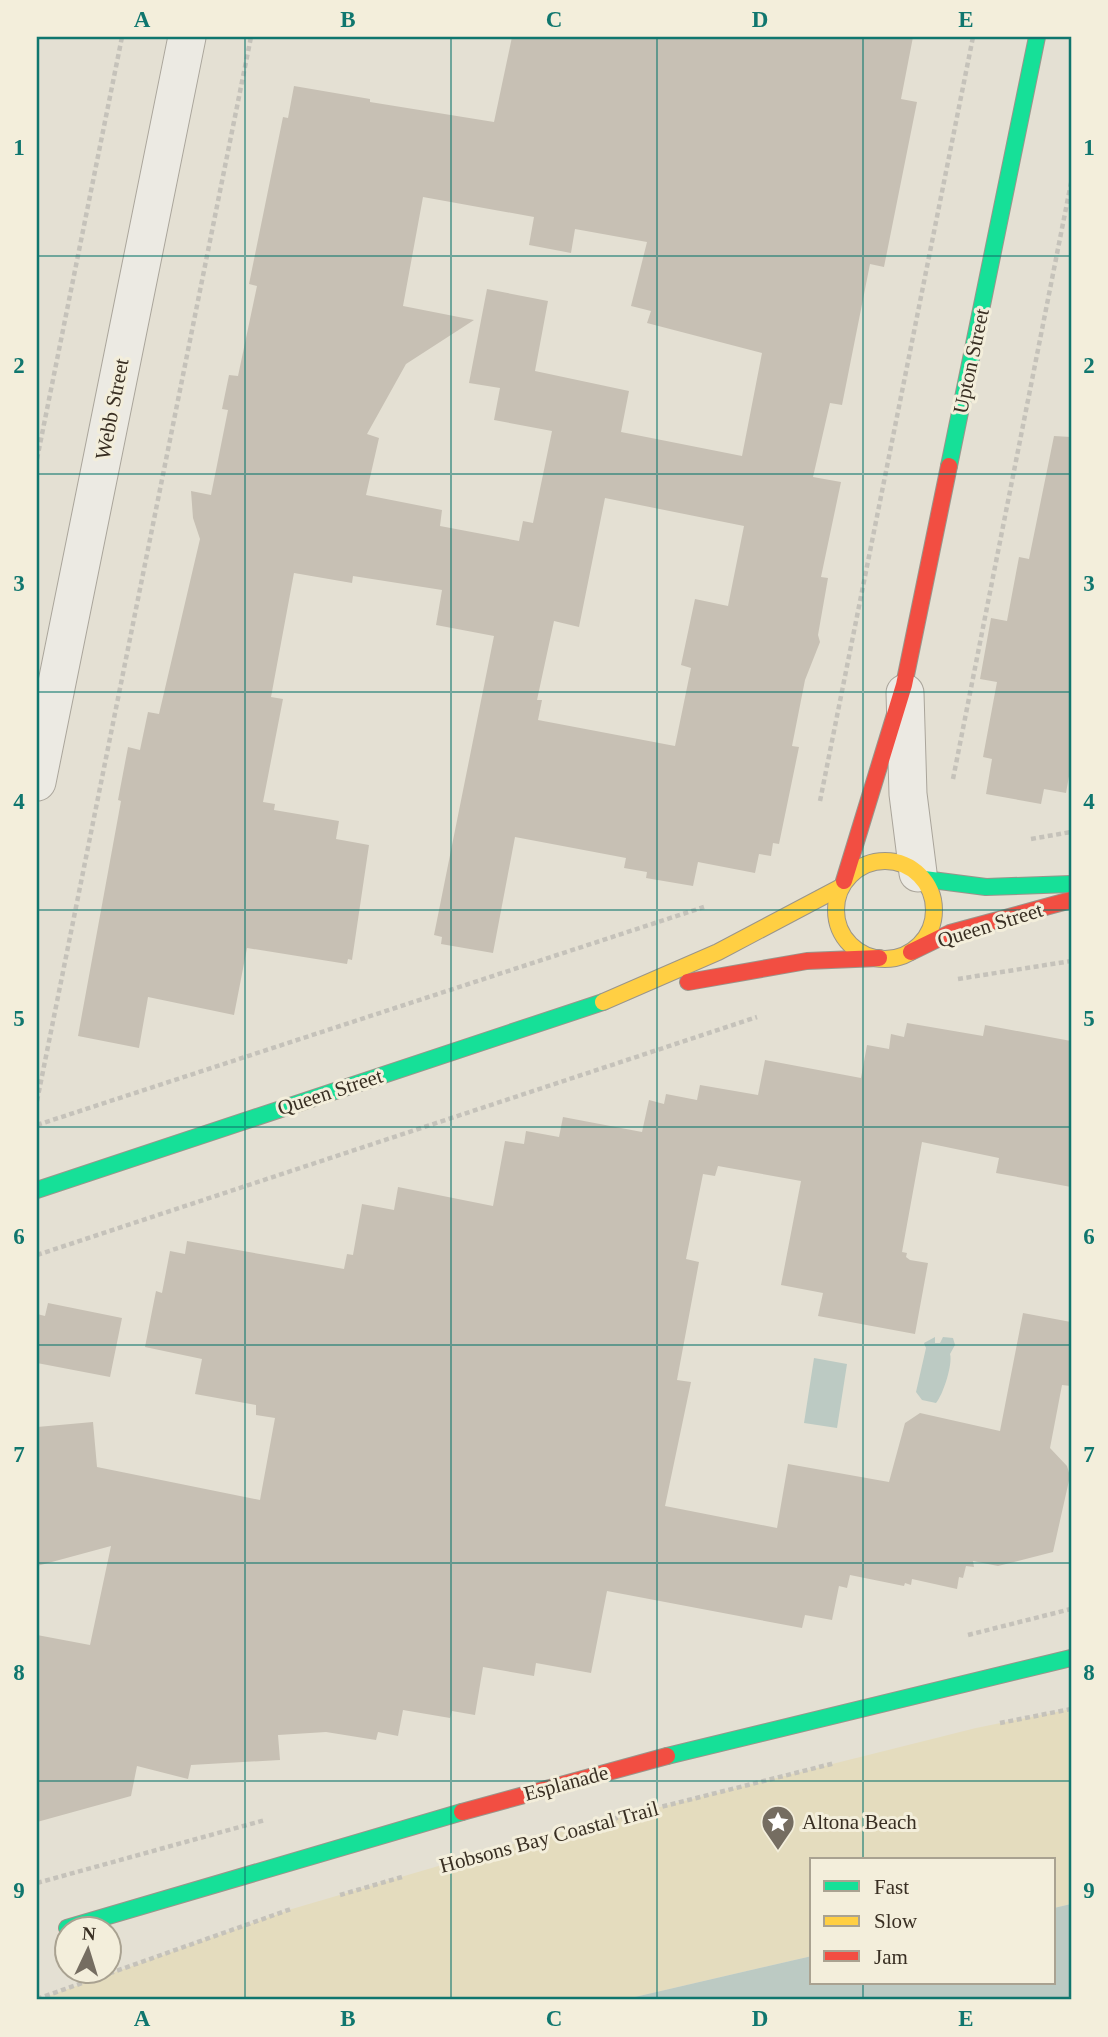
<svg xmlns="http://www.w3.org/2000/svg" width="1108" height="2037" viewBox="0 0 1108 2037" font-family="'Times New Roman',serif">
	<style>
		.sand { fill: #e4dcbe }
		.water { fill: #bccac3 }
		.building { fill: #c7c0b4; fill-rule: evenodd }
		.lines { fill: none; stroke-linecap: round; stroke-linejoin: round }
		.street-casing { stroke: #aaa59b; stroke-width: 39 }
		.fast-casing { stroke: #9a958b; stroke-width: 18 }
		.slow-casing { stroke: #9a958b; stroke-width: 18 }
		.jam-casing { stroke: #9a958b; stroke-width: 18 }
		.path { stroke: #c5c2ba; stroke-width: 4.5; stroke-dasharray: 5 3.5; stroke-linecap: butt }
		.street { stroke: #eceae3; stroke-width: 37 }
		.fast { stroke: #16e098; stroke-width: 16 }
		.slow { stroke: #ffcf43; stroke-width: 16 }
		.jam { stroke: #f24e42; stroke-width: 16 }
		.grid { fill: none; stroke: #0f766e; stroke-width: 2; stroke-opacity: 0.55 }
		.labels { text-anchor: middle; stroke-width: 6; stroke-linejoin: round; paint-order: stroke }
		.street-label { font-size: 21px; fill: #392f23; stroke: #f3eedb }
		.poi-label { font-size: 21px; fill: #392f23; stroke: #f3eedb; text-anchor: start }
		.neatline { fill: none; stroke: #0f766e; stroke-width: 2.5 }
		.grid-label { font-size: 23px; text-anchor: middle; font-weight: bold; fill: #0f766e }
	</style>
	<rect width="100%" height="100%" fill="#e4e0d3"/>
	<path class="sand" d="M1071,1709V1904L1054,1908V1860H812V1956L622,2000H37L292,1909L513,1844L976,1728Z"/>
	<g class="water">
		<path d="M935,1337V1343H940L943,1337L953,1338L955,1345L950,1354C953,1364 943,1395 936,1403L922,1400L916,1392L926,1348L924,1343Z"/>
		<path d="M814,1358L847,1364L837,1428L804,1423Z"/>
		<path d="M1071,1904V2000H622L812,1956V1983H1054V1908Z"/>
	</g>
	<g class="building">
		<path d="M512,37H913L901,99L917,102L884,267L870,264L842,405L830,403L813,477L841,482L821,577L828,578L818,635L820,642L805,680L792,746L799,747L779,844L773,843L771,856L759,854L755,873L698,862L693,886L646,878L647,872L624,868L626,858L515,837L493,953L441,944L442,937L434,935L494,636L436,625L442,590L353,576L352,583L294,573L271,697L283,699L263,802L275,804L274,810L339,821L336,839L369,845L352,960L348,959L347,964L247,948L234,1015L148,997L139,1048L78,1036L121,801L118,800L128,747L140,750L148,712L159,714L200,539L193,518L191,491L211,495L228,410L222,409L229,375L238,376L257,286L249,284L283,117L288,118L294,86L370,99V102L494,122ZM423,197L534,217L529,245L571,253L575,229L647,242L631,306L651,311L647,323L762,353L742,456L621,432L629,391L535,371L548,301L487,289L469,383L500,388L494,420L552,431L533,523L523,521L519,541L440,526L442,510L366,495L379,438L367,434L406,364L474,320L403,306ZM605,498L744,526L728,606L695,599L681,665L691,668L675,746L538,720L542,700H537L554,621L579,627Z"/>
		<path d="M1054,436L1071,437V765L1066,793L1044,789L1041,804L986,794L992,759L983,757L997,682L980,679L991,618L1007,621L1019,557L1029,559Z"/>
		<path d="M907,1023L983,1036L985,1025L1071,1041V1187L996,1173L999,1158L922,1142L902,1252L907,1253L906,1257L910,1260L928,1263L915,1334L818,1316L823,1293L781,1285L801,1181L718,1166L715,1176L703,1174L686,1259L699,1262L677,1380L691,1382L665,1506L777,1528L788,1464L889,1482L905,1423L920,1413L1000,1431L1023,1313L1071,1322V1386L1062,1385L1050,1448L1067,1466L1070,1476L1053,1552L998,1566L973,1561L974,1567L966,1566L963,1578L959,1577L957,1589L912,1579L911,1585L905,1583L904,1586L850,1575L847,1588L839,1586L832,1620L805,1615L802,1628L607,1591L591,1673L536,1663L534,1676L483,1667L475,1715L452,1711L450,1718L403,1710L398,1736L378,1732L376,1740L326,1732L278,1735L280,1760L191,1765L188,1779L137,1766L131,1796L37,1822V1635L90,1645L111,1546L37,1566V1427L93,1422L97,1467L260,1500L275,1418L256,1415V1405L195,1394L202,1359L145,1347L156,1291L162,1293L170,1251L185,1254L187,1241L344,1269L347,1254L353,1255L362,1204L394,1210L398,1187L493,1206L505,1141L524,1144L526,1131L559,1137L563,1117L642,1132L649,1100L664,1104L666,1094L697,1100L700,1085L758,1095L765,1060L861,1078L867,1045L889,1049L891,1034L904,1037Z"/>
		<path d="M48,1303L122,1318L110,1377L37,1363V1314L45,1316Z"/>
	</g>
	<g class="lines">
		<defs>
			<g id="street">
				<path d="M905,693L908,794L918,873"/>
				<path d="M37,782L187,37"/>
			</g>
			<g id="fast">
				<path d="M949,466L1037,37"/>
				<path d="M924,879L986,887L1071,884"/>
				<path d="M37,1190L603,1002"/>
				<path d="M667,1756L1071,1658"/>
				<path d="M67,1928L462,1812"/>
			</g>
			<g id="slow">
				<circle cx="885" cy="910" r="49"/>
				<path d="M603,1002L718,952L841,887"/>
			</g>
			<g id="jam">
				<path d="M844,881L904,685L949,466"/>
				<path d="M911,952L950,933L1071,900"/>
				<path d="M688,982L807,961L879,958"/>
				<path d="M462,1812L667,1756"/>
			</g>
		</defs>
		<use href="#street" class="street-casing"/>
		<use href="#fast" class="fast-casing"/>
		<use href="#slow" class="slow-casing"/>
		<use href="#jam" class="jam-casing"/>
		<g class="path">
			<path d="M37,459L122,37"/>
			<path d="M953,779L1071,183"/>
			<path d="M820,801L973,37"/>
			<path d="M1031,839L1071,832"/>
			<path d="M958,979L1071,961"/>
			<path d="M37,1101L251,37"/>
			<path d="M37,1125L704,907"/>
			<path d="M37,1255L757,1017"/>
			<path d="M968,1635L1071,1609"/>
			<path d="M1000,1723L1071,1709"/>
			<path d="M613,1819L835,1763"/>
			<path d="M37,1883L265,1820"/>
			<path d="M340,1895L402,1877"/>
			<path d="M37,1999L291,1909"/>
		</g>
		<use href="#street" class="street"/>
		<use href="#fast" class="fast"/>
		<use href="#slow" class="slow"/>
		<use href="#jam" class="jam"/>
	</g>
	<path class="grid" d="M245,37V2000M451,37V2000M657,37V2000M863,37V1860M37,256H1071M37,474H1071M37,692H1071M37,910H1071M37,1127H1071M37,1345H1071M37,1563H1071M37,1781H1071M863,1983V2000"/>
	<defs>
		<symbol id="sight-pin" viewBox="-11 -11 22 30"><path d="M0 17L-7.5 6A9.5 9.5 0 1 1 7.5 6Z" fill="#756d61" stroke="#f3eedb"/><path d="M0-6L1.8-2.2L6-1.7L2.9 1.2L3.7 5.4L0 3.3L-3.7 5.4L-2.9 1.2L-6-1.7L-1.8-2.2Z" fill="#fff"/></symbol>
	</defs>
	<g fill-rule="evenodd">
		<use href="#sight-pin" x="759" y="1803" width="38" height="52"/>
	</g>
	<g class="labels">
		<g class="street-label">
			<text transform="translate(971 361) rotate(-78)" y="7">Upton Street</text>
			<text transform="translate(112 409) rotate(-79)" y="7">Webb Street</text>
			<text transform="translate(990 925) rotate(-17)" y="7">Queen Street</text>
			<text transform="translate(330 1092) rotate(-18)" y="7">Queen Street</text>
			<text transform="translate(566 1783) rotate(-15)" y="7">Esplanade</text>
			<text transform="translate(549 1837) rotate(-15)" y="7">Hobsons Bay Coastal Trail</text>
		</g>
		<g class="poi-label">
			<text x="802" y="1829">Altona Beach</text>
		</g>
	</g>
	<rect width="1108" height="2037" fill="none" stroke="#f3eedb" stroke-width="77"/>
	<rect x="810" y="1858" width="245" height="126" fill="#f3eedb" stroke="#a9a291" stroke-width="2"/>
	<rect x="824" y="1881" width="35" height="10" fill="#16e098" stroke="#a9a291" stroke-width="2"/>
	<text x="874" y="1894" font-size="21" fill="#392f23">Fast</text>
	<rect x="824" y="1916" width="35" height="10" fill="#ffcf43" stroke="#a9a291" stroke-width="2"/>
	<text x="874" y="1928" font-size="21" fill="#392f23">Slow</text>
	<rect x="824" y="1951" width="35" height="10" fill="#f24e42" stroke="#a9a291" stroke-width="2"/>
	<text x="874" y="1964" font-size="21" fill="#392f23">Jam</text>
	<g transform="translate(88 1950) rotate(4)"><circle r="33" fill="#f3eedb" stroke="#a9a291" stroke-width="2"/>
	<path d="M0-5L12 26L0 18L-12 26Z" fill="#756d61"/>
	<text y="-10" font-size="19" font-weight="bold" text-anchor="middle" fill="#392f23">N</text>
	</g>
	<rect x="38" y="38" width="1032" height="1960" class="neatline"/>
	<g class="grid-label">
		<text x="142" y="27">A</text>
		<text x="348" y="27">B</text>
		<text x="554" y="27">C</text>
		<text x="760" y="27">D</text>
		<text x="966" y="27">E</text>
		<text x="19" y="155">1</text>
		<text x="1089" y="155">1</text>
		<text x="19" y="373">2</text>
		<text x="1089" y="373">2</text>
		<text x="19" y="591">3</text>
		<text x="1089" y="591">3</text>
		<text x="19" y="809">4</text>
		<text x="1089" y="809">4</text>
		<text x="19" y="1026">5</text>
		<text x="1089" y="1026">5</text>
		<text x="19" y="1244">6</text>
		<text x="1089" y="1244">6</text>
		<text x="19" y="1462">7</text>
		<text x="1089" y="1462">7</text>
		<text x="19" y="1680">8</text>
		<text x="1089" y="1680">8</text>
		<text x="19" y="1898">9</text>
		<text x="1089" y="1898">9</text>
		<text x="142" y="2026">A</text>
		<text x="348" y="2026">B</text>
		<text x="554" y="2026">C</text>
		<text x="760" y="2026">D</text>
		<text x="966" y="2026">E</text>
	</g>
</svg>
